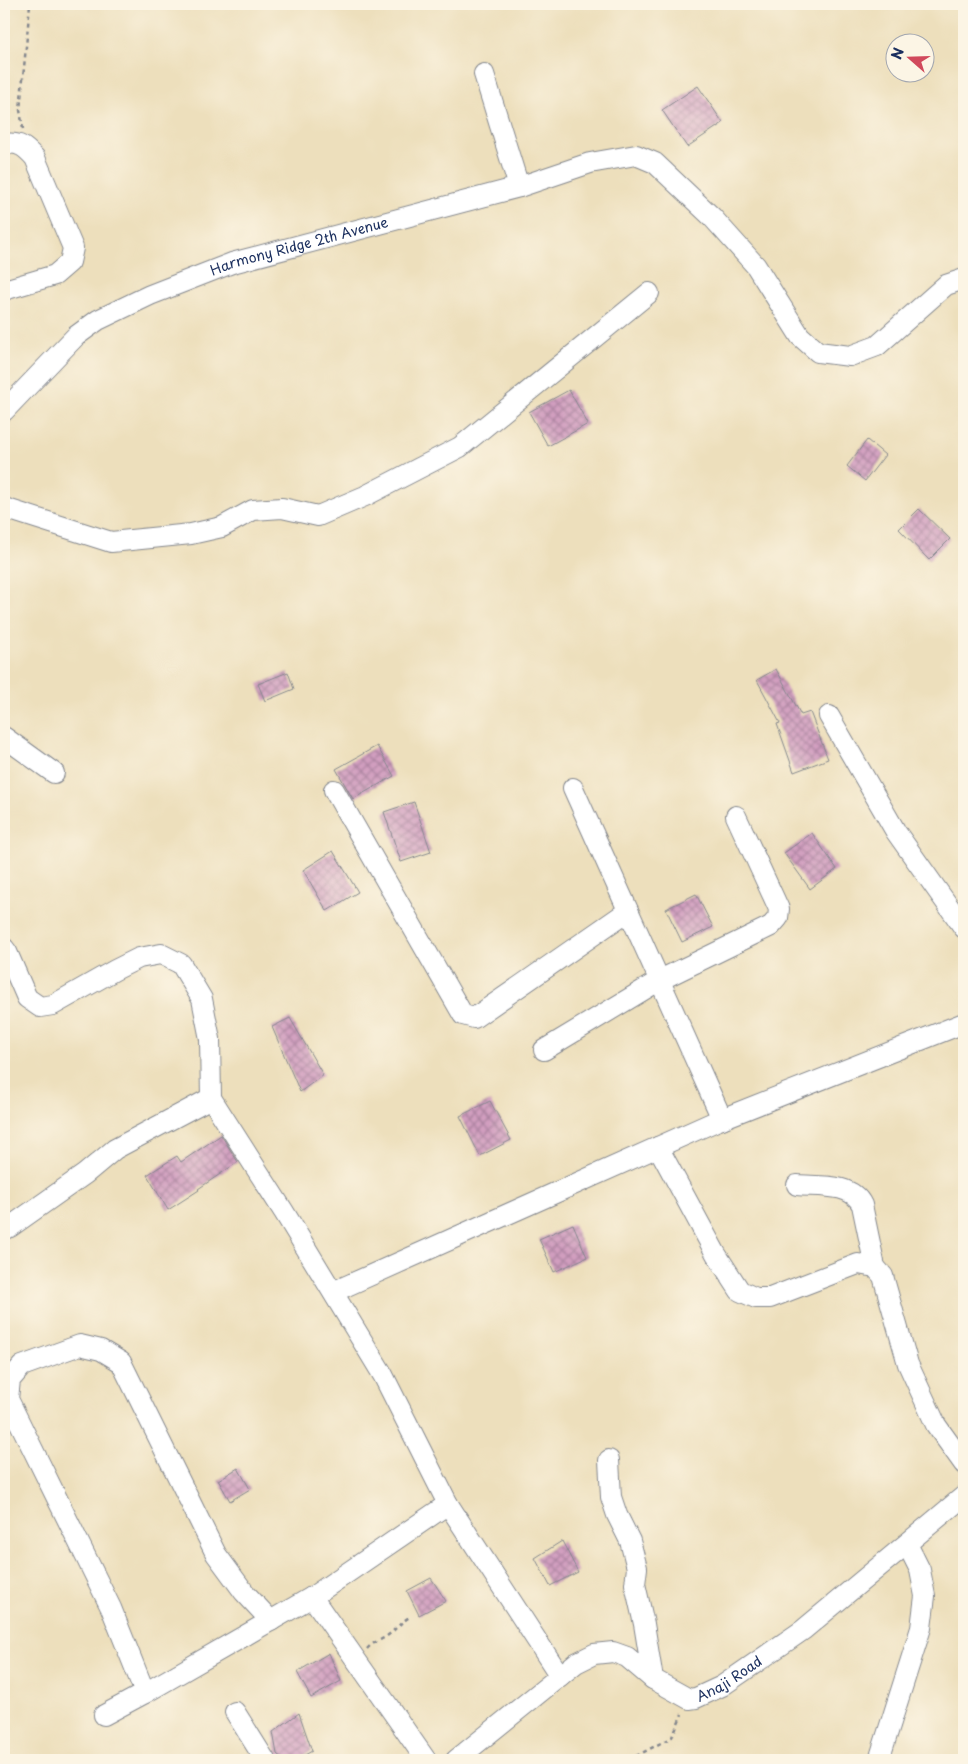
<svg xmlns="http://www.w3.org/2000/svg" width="968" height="1764" viewBox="0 0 968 1764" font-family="'Playpen Sans',sans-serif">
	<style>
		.building { fill: url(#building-cross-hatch) }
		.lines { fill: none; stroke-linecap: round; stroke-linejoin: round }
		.minor-casing { stroke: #84878d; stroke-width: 22 }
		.path { stroke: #84878d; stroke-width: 2.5; stroke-dasharray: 4 4; stroke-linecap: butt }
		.minor { stroke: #fff; stroke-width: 20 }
		.labels { text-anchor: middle; stroke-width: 5; stroke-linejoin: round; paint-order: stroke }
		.street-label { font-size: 14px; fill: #1b2f5e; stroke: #fcf5e5 }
	</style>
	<defs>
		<pattern id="building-cross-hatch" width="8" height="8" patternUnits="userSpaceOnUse" patternTransform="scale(1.25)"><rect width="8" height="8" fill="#d19ebf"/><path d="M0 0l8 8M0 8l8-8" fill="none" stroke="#a9819e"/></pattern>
	</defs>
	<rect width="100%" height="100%" fill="#fcf5e5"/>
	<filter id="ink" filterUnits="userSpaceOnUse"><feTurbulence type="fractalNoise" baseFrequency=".02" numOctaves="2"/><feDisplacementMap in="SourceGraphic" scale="10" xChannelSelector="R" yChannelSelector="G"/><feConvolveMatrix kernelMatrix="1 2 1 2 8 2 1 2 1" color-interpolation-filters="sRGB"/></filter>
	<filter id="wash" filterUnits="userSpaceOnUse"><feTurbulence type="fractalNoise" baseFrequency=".0096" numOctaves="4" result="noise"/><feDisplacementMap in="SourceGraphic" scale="20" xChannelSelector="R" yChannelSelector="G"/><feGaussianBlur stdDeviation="1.12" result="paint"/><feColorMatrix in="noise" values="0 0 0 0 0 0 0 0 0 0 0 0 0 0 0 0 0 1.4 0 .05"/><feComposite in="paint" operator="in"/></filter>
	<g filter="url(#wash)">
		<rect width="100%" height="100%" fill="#eddfbc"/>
		<g id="blocks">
			<g class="building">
				<path d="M698,86L723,123L687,147L662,110Z"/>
				<path d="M569,390L588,424L548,446L529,412Z"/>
				<path d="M867,440L885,455L865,481L847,466Z"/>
				<path d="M919,509L950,539L929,560L899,529Z"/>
				<path d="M776,669L801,715L810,712L828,759L794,772L777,724L780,723L757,680Z"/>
				<path d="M288,672L294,689L265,701L258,684Z"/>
				<path d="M377,746L394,776L353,799L336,769Z"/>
				<path d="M414,802L431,852L401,862L384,812Z"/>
				<path d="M812,833L837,869L810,889L784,853Z"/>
				<path d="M333,851L358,892L327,911L303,870Z"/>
				<path d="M696,894L713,927L682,942L666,909Z"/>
				<path d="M290,1018L323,1075L300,1092L272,1027Z"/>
				<path d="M490,1101L511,1140L480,1156L460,1116Z"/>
				<path d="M221,1135L238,1162L198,1189L199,1190L168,1210L147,1175L177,1156L181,1162Z"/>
				<path d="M573,1224L587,1257L554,1272L539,1239Z"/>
				<path d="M238,1468L250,1489L230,1501L218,1480Z"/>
				<path d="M562,1541L578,1572L550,1586L535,1558Z"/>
				<path d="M431,1578L446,1601L419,1615L407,1591Z"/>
				<path d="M329,1653L341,1681L311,1698L297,1672Z"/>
				<path d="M299,1713L312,1751L296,1760H284L277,1754L273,1732Z"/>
			</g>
		</g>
	</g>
	<g filter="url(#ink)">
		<use href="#blocks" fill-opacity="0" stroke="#84878d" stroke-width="1"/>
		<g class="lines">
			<defs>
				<g id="minor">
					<path d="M4,144C20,142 25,147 35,158L73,248L70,262L55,275L4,290"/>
					<path d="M519,187L590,163L636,155L655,163L712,217L756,266L800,336L818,352L850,356L877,346L946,285L964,279"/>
					<path id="s1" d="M4,411L76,336L98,320L150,295L232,263L519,187L484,74"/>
					<path d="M4,508L111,542L191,534L222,527L253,510L282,508L318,516L365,496L460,447L649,293"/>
					<path d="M829,716L896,832L964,928"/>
					<path d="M4,737L54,773"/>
					<path d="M573,788L722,1119"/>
					<path d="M334,790L463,1015L474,1018L628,911"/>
					<path d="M4,948L7,952L27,998L40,1007L53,1005L115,970L139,958L161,954L181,964L202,999L210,1039L211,1098"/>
					<path d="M544,1050L660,980L771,926L778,918L779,909L736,816"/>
					<path d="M658,1147L716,1254L740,1291L756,1298H770L858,1264L875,1267L883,1276L908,1364L936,1425L964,1464"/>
					<path d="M797,1185C818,1187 851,1182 862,1205L875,1267"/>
					<path d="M4,1229L10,1227L85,1174L115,1149L211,1098L284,1212L383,1375L448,1504L560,1676"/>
					<path d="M333,1292L714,1122L964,1023"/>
					<path d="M609,1460L611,1497L617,1515L630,1541L637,1568L635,1584L644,1624L653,1679"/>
					<path d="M312,1597L426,1760"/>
					<path d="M145,1693L111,1608L8,1399L10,1380L22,1366L80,1345L101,1350L121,1362L216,1554L244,1592L271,1621"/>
					<path d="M235,1712L265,1760"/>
					<path d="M104,1715L145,1693L312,1597L448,1504"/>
					<path id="s2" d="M456,1760L560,1676L576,1663L594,1654L613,1652L627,1657L653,1679L689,1699L696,1698L722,1686L803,1630L964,1496"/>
					<path d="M879,1760L921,1628L925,1596L920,1570L907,1544"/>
				</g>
			</defs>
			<use href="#minor" class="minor-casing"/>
			<g class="path">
				<path d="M23,129L20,110L30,4"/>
				<path d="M367,1649C372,1643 378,1641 384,1638C394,1632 400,1622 410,1617"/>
				<path d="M629,1760L672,1737L682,1714"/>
			</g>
			<use href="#minor" class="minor"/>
		</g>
	</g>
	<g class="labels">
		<g class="street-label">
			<text dy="5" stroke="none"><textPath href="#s1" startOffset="346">Harmony Ridge 2th Avenue</textPath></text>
			<text dy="5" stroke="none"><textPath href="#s2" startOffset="329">Anaji Road</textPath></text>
		</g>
	</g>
	<rect width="968" height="1764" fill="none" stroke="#fcf5e5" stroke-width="20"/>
	<g transform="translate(910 58) rotate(290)"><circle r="24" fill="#fcf5e5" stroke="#a2a6af"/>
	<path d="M0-4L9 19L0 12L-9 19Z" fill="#d1495b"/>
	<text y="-8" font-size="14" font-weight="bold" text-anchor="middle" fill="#1b2f5e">N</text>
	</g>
</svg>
